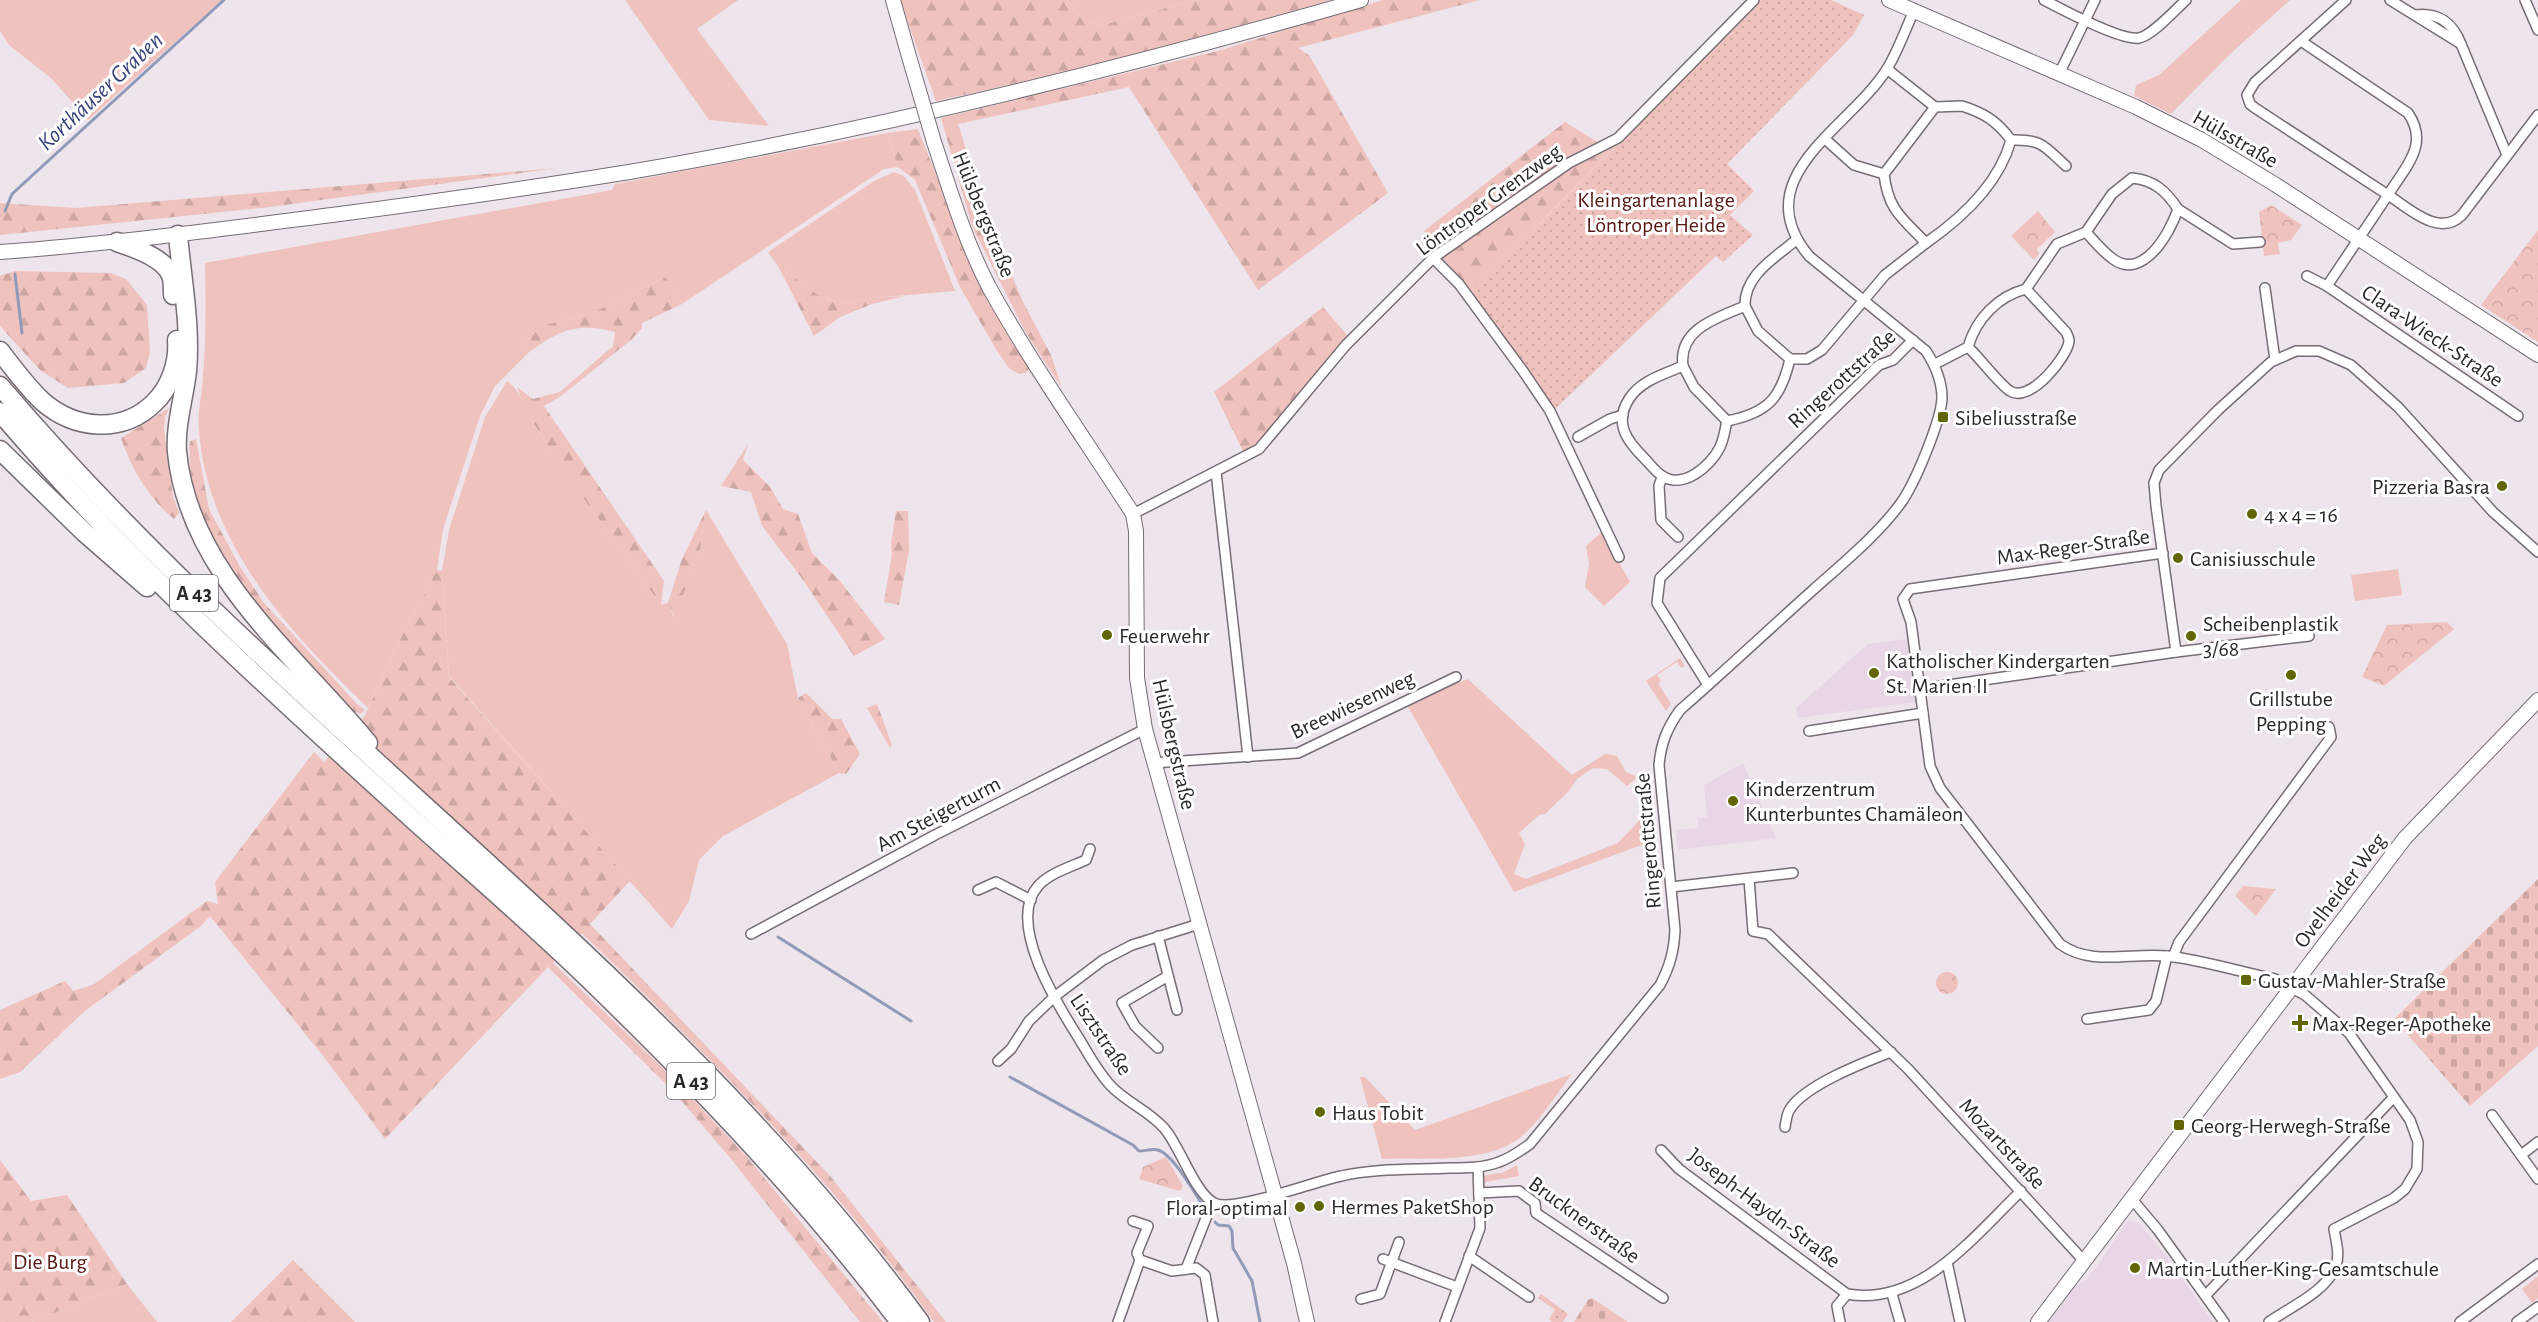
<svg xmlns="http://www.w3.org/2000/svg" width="2538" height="1322" viewBox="0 0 2538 1322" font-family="'Alegreya Sans',sans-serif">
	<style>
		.built { fill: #e7d7e6 }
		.grass { fill: #f0c2bd }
		.forest { fill: url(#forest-firs) }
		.cemetery { fill: url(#cemetery-stones) }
		.park { fill: url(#park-crowns) }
		.garden { fill: url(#garden-dots) }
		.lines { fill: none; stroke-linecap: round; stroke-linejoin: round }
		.stream { stroke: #919ab9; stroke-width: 3 }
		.street-casing { stroke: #766d75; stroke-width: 12 }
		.secondary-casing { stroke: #766d75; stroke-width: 16 }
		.highway-casing { stroke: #766d75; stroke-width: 21 }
		.street { stroke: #fff; stroke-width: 9 }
		.secondary { stroke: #fff; stroke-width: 14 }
		.highway { stroke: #fff; stroke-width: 18 }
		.secondary-bridge-casing { stroke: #766d75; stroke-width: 16; stroke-linecap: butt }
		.secondary-bridge { stroke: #fff; stroke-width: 14 }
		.poi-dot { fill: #616603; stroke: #fff; stroke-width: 2 }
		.labels { text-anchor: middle; stroke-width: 6; stroke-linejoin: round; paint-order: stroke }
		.shield { fill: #fff; stroke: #6b696b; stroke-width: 1.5 }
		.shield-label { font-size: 21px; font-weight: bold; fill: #2c292c }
		.street-label { font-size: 22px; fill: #2c292c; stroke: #fff }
		.park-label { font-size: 22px; fill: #571815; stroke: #fff }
		.poi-label { font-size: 22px; fill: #2c292c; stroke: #fff; text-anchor: start }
		.water-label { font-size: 24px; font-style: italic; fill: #354279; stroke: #fff }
	</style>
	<defs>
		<pattern id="forest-firs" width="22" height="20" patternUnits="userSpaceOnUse" patternTransform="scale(1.5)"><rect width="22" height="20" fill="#f0c2bd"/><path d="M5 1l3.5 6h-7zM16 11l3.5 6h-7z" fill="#cea7a3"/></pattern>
		<pattern id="cemetery-stones" width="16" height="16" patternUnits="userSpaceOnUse" patternTransform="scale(1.5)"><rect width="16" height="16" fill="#f0c2bd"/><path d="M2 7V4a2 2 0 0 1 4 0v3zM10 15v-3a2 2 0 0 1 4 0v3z" fill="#cea7a3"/></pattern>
		<pattern id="park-crowns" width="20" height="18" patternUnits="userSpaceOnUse" patternTransform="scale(1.5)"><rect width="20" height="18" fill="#f0c2bd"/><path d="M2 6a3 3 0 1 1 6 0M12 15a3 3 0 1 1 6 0" fill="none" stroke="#cea7a3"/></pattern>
		<pattern id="garden-dots" width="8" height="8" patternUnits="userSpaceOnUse" patternTransform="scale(1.5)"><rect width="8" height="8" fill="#f0c2bd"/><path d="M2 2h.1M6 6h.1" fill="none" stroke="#cea7a3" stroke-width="1.8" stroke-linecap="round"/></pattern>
	</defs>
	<rect width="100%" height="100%" fill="#ede4ec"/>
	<g class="built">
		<path d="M1907,639L1916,702L1798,718L1796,708L1868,644Z"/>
		<path d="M1743,763L1776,838L1678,850L1676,830L1698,828V818L1707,817L1704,785Z"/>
		<path d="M2127,1221L2138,1222L2167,1257L2213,1322H2049L2075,1287L2086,1280L2104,1256Z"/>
	</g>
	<g class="grass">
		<path d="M0,0H222L88,120L52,79L9,45L0,31Z"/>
		<path d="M625,0H738L697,29L769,126L709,120Z"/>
		<path d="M1067,0H1197L1102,25L1081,18Z"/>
		<path d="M2241,0H2290L2228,56L2171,114L2134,96L2136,85L2159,75Z"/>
		<path d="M887,133L898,167L884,169L682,304L666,277L594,312L549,324L521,341L528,353L495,386L480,416L443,529L437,570L406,627L368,708C290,633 208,545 199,431C197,413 202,394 203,376C206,338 206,301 205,263L612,190L615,184Z"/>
		<path d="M894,172L904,176L915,190L955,291L872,298L841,304L817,294L778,266L768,252L874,181Z"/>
		<path d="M507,381C521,390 524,408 533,423C574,485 617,544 661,605L668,603L674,617L700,549L706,510L787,644L798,698L839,773L723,836L699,860L689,901L672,929L449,676L442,571L449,530L485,417Z"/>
		<path d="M1602,532L1630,582L1604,606L1585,587L1589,564L1586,546Z"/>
		<path d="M2398,569L2402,595L2355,601L2351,575Z"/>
		<path d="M1680,658L1685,666L1681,668L1677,662L1657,675L1661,681L1658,683L1671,704L1666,711L1646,681Z"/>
		<path d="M1468,679L1572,775L1605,754L1617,756L1626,772L1638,777L1627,786L1607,769L1593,768L1577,779L1569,791L1545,814L1539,815L1519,833L1525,844L1514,874L1526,879L1618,843L1651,808L1653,835L1644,844L1636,847L1514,892L1407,705L1427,694Z"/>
		<path d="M1572,1074C1556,1094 1542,1119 1522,1136C1488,1165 1425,1157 1382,1159L1360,1077H1365L1415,1130Z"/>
		<path d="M1517,1165L1519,1176L1485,1182V1188H1483L1482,1176L1504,1172Z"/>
		<path d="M127,1284L157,1322H32Z"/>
	</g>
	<g class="forest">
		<path d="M900,0H1067L1081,18L1102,25L1197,0H1331C1200,38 1069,72 936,101Z"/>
		<path d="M1383,0H1480L1298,48L1309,55L1388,193L1258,290L1129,87L958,124L989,221L1023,302L1051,355L1062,388L1025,331L972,226L941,118L1218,51Z"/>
		<path d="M1565,122L1599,143L1618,134L1631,131L1472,292L1444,260L1424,231Z"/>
		<path d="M918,129L982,290L1029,368L1026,373L1019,374L1009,368L997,351L960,287L915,180L898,167L887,133Z"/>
		<path d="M558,168L262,208L0,235V203L76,208Z"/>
		<path d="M778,266L817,294L841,304L872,298L905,296L872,304L840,317L814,336Z"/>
		<path d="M15,271L110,273L126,279L147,305L150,352L146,368L124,383L68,388L40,370L0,326V276Z"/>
		<path d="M666,277L682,304L642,323V328L632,339L561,396L544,406L664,581L661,605L567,475L525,410L517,387L533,399L560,392L613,346L615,332C575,322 560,330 528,353L520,341L549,324L594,312Z"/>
		<path d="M1323,307L1348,336L1254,446L1244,453L1214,392Z"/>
		<path d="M169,408L165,417L164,429L173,497L179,513L174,519C149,499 131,468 121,438Z"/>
		<path d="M196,439L209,509L239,565L264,603L357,704L365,710L361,714L348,709C285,638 181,546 190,441Z"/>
		<path d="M748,444L743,460L770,487L783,509L798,514L812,553L840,581L885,639L854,656L801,577L762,526L751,492L721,486Z"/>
		<path d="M706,510L700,549L675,617L668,603L682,559Z"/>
		<path d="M896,511H908L909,550L899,605L884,602L892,554L891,544Z"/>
		<path d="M437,570L442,571L449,677L630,881L590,924L831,1177L946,1322H934C833,1179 707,1055 582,933L553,963L673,1078L747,1157L883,1322H860L727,1154L673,1091L548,967L385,1139L324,1057L210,916L201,926L86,1010L20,1072L0,1079V1010L65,981L73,991L93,985L207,901L218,904L215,882L314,752L324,762L364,717L406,627Z"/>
		<path d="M806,693L832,719H841L860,754L846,774L839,773L798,698Z"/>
		<path d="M877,704L892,745L890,748L867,708Z"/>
		<path d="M0,1160L31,1201L67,1195L127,1284L32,1322H0Z"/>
		<path d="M293,1260L355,1322H231Z"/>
	</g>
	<g class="cemetery">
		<path d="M2538,879V1046L2470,1106L2394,1019Z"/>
		<path d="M1592,1298L1628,1322H1574L1588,1300Z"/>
	</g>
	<g class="park">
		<path d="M2271,205L2302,225L2291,240L2278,243L2280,254L2264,256L2259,212Z"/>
		<path d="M2038,211L2055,232L2037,249L2039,254L2034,260L2011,236Z"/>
		<path d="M2538,230V342L2481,305Z"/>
		<path d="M2447,622L2454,629L2384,686L2362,677L2387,625Z"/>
		<path d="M2243,886L2276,889L2256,916L2235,896Z"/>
		<circle cx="1947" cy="983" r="11"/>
		<path d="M1166,1157L1183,1186L1180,1191L1139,1179L1143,1167Z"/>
		<path d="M2538,1276V1298L2532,1303L2522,1289Z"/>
	</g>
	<g class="garden">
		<path d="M1761,0H1831L1864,15L1853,35L1727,164L1754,191L1730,215L1753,235L1723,262L1716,256L1553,411L1525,366L1472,292Z"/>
		<path d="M1541,1294L1568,1314L1563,1322H1552L1549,1319L1555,1310L1538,1298Z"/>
	</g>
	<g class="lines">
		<g class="stream">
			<path d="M5,211L12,194L224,0"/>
			<path d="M15,274L22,333"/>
			<path d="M778,937L911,1021"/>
			<path d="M1010,1077L1133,1145L1139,1151C1146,1151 1152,1148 1158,1150C1173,1154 1195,1194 1204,1207"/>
			<path d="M1215,1222L1218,1225L1229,1226L1232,1231L1233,1248L1252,1281L1260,1322"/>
		</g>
		<defs>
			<g id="street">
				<path d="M2044,0C2061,9 2122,41 2139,38C2153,35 2175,10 2186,0"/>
				<path d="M2390,0L2461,44L2507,155"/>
				<path d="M2525,0L2538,30"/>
				<path d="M2415,15C2438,12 2453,23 2461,44"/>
				<path d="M2301,41L2408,113C2430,145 2405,167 2388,195C2409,208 2439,238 2462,215L2538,115"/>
				<path d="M1887,69L1935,107"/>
				<path d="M2059,74L2095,0"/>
				<path d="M1962,106C1984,113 1997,121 2011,140C1999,184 1962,218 1926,243C1902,218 1888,210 1884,174L1935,107Z"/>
				<path d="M1825,139L1854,165L1884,174"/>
				<path d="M2011,140C2042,139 2044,146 2066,166"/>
				<path d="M2178,209L2233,244L2260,242"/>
				<path d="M1796,240C1775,258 1744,275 1745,306C1717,318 1678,329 1683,366C1664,374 1640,381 1629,399C1613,424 1628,442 1645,459C1650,464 1655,471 1661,475C1682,491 1711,466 1720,447C1724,439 1725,429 1727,421C1768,413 1781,398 1790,359H1807L1822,350L1885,275L1926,243"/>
				<path d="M1433,258L1459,284L1523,371L1550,411L1619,557"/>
				<path d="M2307,276L2327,286L2388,195L2255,108L2250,104L2247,95L2255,82L2346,0"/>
				<path d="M2327,286L2518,416"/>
				<path d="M2265,288L2275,360"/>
				<path d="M1745,306L1758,331L1790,359"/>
				<path d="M1968,347C1979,357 2000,385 2010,391C2030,404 2068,356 2069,341C2069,339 2067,334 2066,332L2026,289"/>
				<path d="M1935,364L1968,347C1976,319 1998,296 2026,289L2057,244L2086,232L2112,194L2132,178C2154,180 2166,191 2178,209C2170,233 2143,281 2113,259C2103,252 2094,241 2086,232"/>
				<path d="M1683,366L1694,387L1727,421"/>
				<path d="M1578,437L1610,419L1623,415"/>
				<path d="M1216,472L1248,757"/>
				<path d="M1662,477L1659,486L1661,520L1678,537"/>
				<path d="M1133,514L1259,449L1346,345L1433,258L1569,163L1618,138L1754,0"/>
				<path d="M2163,553L1910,589L1903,599L1911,622L1930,766L1940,788L2060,944C2092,967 2131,952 2167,956C2203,960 2240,972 2275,979L2305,995L2349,1033L2410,1120L2418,1142L2417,1169L2405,1189L2394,1198L2334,1229C2336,1241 2340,1254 2336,1266C2326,1292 2290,1307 2269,1322"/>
				<path d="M2176,652L2156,506L2154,483L2159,470L2218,410L2271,362L2296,351H2319L2351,365L2398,407L2493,512L2538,552"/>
				<path d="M1708,685L1657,603L1660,578L1879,365L1893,360L1913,340"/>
				<path d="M1921,689L2176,652L2309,636"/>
				<path d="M1809,731L1923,713"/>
				<path d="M1153,763L1298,753L1456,677"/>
				<path d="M1090,849L1086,860C1070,867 1050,873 1038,886C1006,923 1057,1004 1078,1037C1088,1053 1097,1071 1111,1086C1126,1102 1149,1111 1164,1128C1180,1146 1194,1192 1214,1203C1232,1213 1316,1181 1341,1176C1376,1168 1414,1170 1450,1168C1466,1168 1483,1168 1499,1162C1511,1158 1520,1151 1530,1144L1660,985C1670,966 1674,951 1675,930L1659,765C1661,743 1667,728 1680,710C1725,671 1768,630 1813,590C1842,564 1881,532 1903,500C1916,480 1941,421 1942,398C1942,380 1935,365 1926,351L1809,256C1744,177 1850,128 1887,69C1898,51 1905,30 1914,11"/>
				<path d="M1749,879L1753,931L1768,934L1908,1069L2084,1261"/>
				<path d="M1671,887L1793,873"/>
				<path d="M978,890L996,882L1031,900"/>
				<path d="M751,934L935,835L1145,729"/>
				<path d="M1158,936L1177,1010"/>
				<path d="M2173,957L2179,942L2331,737L2329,727"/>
				<path d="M2087,1019L2149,1010L2156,1001L2167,956"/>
				<path d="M1158,1048L1135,1026L1122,1003L1168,976"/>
				<path d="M998,1061L1011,1049L1029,1021L1054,997L1103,960L1132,945L1199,924"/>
				<path d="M2492,1115L2538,1179"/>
				<path d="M1785,1127C1786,1121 1787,1113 1790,1109C1805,1085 1865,1062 1891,1052"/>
				<path d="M1661,1150L1679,1169L1847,1294C1920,1307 1974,1236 2021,1191"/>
				<path d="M2521,1155L2538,1142"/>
				<path d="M1479,1193L1519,1191L1535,1203L1536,1213L1663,1298"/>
				<path d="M2131,1198L2158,1230L2224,1322"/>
				<path d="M1133,1221L1148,1226L1137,1253L1140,1260"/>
				<path d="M1469,1256L1529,1297"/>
				<path d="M1383,1259L1457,1287"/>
				<path d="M1947,1262L1960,1322"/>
				<path d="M1186,1269L1212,1203"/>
				<path d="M1892,1294L1900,1322"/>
				<path d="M2206,1295L2393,1098"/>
				<path d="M1361,1299L1380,1294L1399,1242"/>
				<path d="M1118,1322L1140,1260L1172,1271L1196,1268L1205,1275L1213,1322"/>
				<path d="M1445,1322L1480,1228L1478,1167"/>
				<path d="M1840,1322L1837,1306L1847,1294"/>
				<path d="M2460,1322L2538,1264"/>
				<path d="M2517,1322L2538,1307"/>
			</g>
			<g id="secondary">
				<path d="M893,0L910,60"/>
				<path d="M1889,0L2136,107L2202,140L2276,185L2538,355"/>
				<path d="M934,142C950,190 965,241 989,287C1032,365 1085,439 1133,514L1136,531L1137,678L1145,729L1294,1263L1307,1322"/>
				<path d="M0,252C111,244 222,229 332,215C431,202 530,188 629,172C876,130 1120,69 1361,0"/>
				<path d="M2038,1322L2405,838L2538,700"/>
			</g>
			<g id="highway">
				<path d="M178,235C182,280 191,327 187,371C184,398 175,425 177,452C189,574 296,655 368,743"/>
				<path d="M117,242C134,248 163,257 171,275C173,280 173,289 173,295"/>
				<path d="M0,351C13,368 27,387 42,401C75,430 122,434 154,403C170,388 179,362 177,340"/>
				<path d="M0,386C284,720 659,966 920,1322"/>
				<path d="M0,412C127,561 272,692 417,823C476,876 537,928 593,983C703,1090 808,1200 900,1322"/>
				<path d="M0,450L84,532L147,587"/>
			</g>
		</defs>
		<use href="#street" class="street-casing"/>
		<use href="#secondary" class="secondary-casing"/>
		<use href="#highway" class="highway-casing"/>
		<use href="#street" class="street"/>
		<use href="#secondary" class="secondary"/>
		<use href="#highway" class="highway"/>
		<defs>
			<path id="secondary-bridge" d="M910,60L934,142"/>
		</defs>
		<use href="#secondary-bridge" class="secondary-bridge-casing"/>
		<use href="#secondary-bridge" class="secondary-bridge"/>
	</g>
	<g class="poi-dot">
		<rect x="1937" y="411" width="12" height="12" rx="3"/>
		<circle cx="2502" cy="486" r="6"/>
		<circle cx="2252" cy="514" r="6"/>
		<circle cx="2178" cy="558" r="6"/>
		<circle cx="1107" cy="635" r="6"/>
		<circle cx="2191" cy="636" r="6"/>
		<circle cx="1874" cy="673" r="6"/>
		<circle cx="2291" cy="675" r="6"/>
		<circle cx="1733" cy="801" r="6"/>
		<rect x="2240" y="974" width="12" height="12" rx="3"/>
		<path d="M2297 1014h6v6h6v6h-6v6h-6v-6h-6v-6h6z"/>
		<circle cx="1320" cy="1112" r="6"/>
		<rect x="2173" y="1119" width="12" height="12" rx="3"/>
		<circle cx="1319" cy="1206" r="6"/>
		<circle cx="1300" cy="1207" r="6"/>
		<circle cx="2135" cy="1268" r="6"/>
	</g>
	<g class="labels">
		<g class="shield">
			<rect x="170" y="575" width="48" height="36" rx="4.5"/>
			<rect x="667" y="1063" width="48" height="36" rx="4.5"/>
		</g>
		<g class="shield-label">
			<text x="194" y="600">A 43</text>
			<text x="691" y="1088">A 43</text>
		</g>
		<g class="street-label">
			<text transform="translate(2236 138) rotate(30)" y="8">Hülsstraße</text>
			<text transform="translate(1488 199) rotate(-36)" y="8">Löntroper Grenzweg</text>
			<text transform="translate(985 214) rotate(68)" y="8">Hülsbergstraße</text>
			<text transform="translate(2433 335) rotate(34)" y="8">Clara-Wieck-Straße</text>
			<text transform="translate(1841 378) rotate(-42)" y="8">Ringerottstraße</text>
			<text transform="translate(2073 546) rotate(-8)" y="8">Max-Reger-Straße</text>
			<text transform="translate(1352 704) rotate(-25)" y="8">Breewiesenweg</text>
			<text transform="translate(1175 744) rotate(77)" y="8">Hülsbergstraße</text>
			<text transform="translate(938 813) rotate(-28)" y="8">Am Steigerturm</text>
			<text transform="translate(1647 841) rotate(-95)" y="8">Ringerottstraße</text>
			<text transform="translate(2339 890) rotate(-53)" y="8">Ovelheider Weg</text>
			<text transform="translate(1102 1034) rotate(56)" y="8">Lisztstraße</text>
			<text transform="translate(2003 1143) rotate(47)" y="8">Mozartstraße</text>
			<text transform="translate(1765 1207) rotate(37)" y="8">Joseph-Haydn-Straße</text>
			<text transform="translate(1585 1219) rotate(36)" y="8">Brucknerstraße</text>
		</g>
		<g class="park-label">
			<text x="1656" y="207">Kleingartenanlage<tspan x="1656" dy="25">Löntroper Heide</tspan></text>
			<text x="50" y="1269">Die Burg</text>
		</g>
		<g class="poi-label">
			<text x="1955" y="425">Sibeliusstraße</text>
			<text x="2490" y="494" text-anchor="end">Pizzeria Basra</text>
			<text x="2264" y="522">4 x 4 = 16</text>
			<text x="2190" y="566">Canisiusschule</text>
			<text x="2203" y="631">Scheibenplastik<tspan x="2203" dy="25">3/68</tspan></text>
			<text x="1119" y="643">Feuerwehr</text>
			<text x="1886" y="668">Katholischer Kindergarten<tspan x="1886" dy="25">St. Marien II</tspan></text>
			<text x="2291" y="706" text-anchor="middle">Grillstube<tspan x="2291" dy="25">Pepping</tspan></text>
			<text x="1745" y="796">Kinderzentrum<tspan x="1745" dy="25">Kunterbuntes Chamäleon</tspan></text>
			<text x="2258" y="988">Gustav-Mahler-Straße</text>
			<text x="2312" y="1031">Max-Reger-Apotheke</text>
			<text x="1332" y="1120">Haus Tobit</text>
			<text x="2191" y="1133">Georg-Herwegh-Straße</text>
			<text x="1331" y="1214">Hermes PaketShop</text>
			<text x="1288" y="1215" text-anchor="end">Floral-optimal</text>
			<text x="2147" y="1276">Martin-Luther-King-Gesamtschule</text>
		</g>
		<g class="water-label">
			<text transform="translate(100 91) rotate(-43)" y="8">Korthäuser Graben</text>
		</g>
	</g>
</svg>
